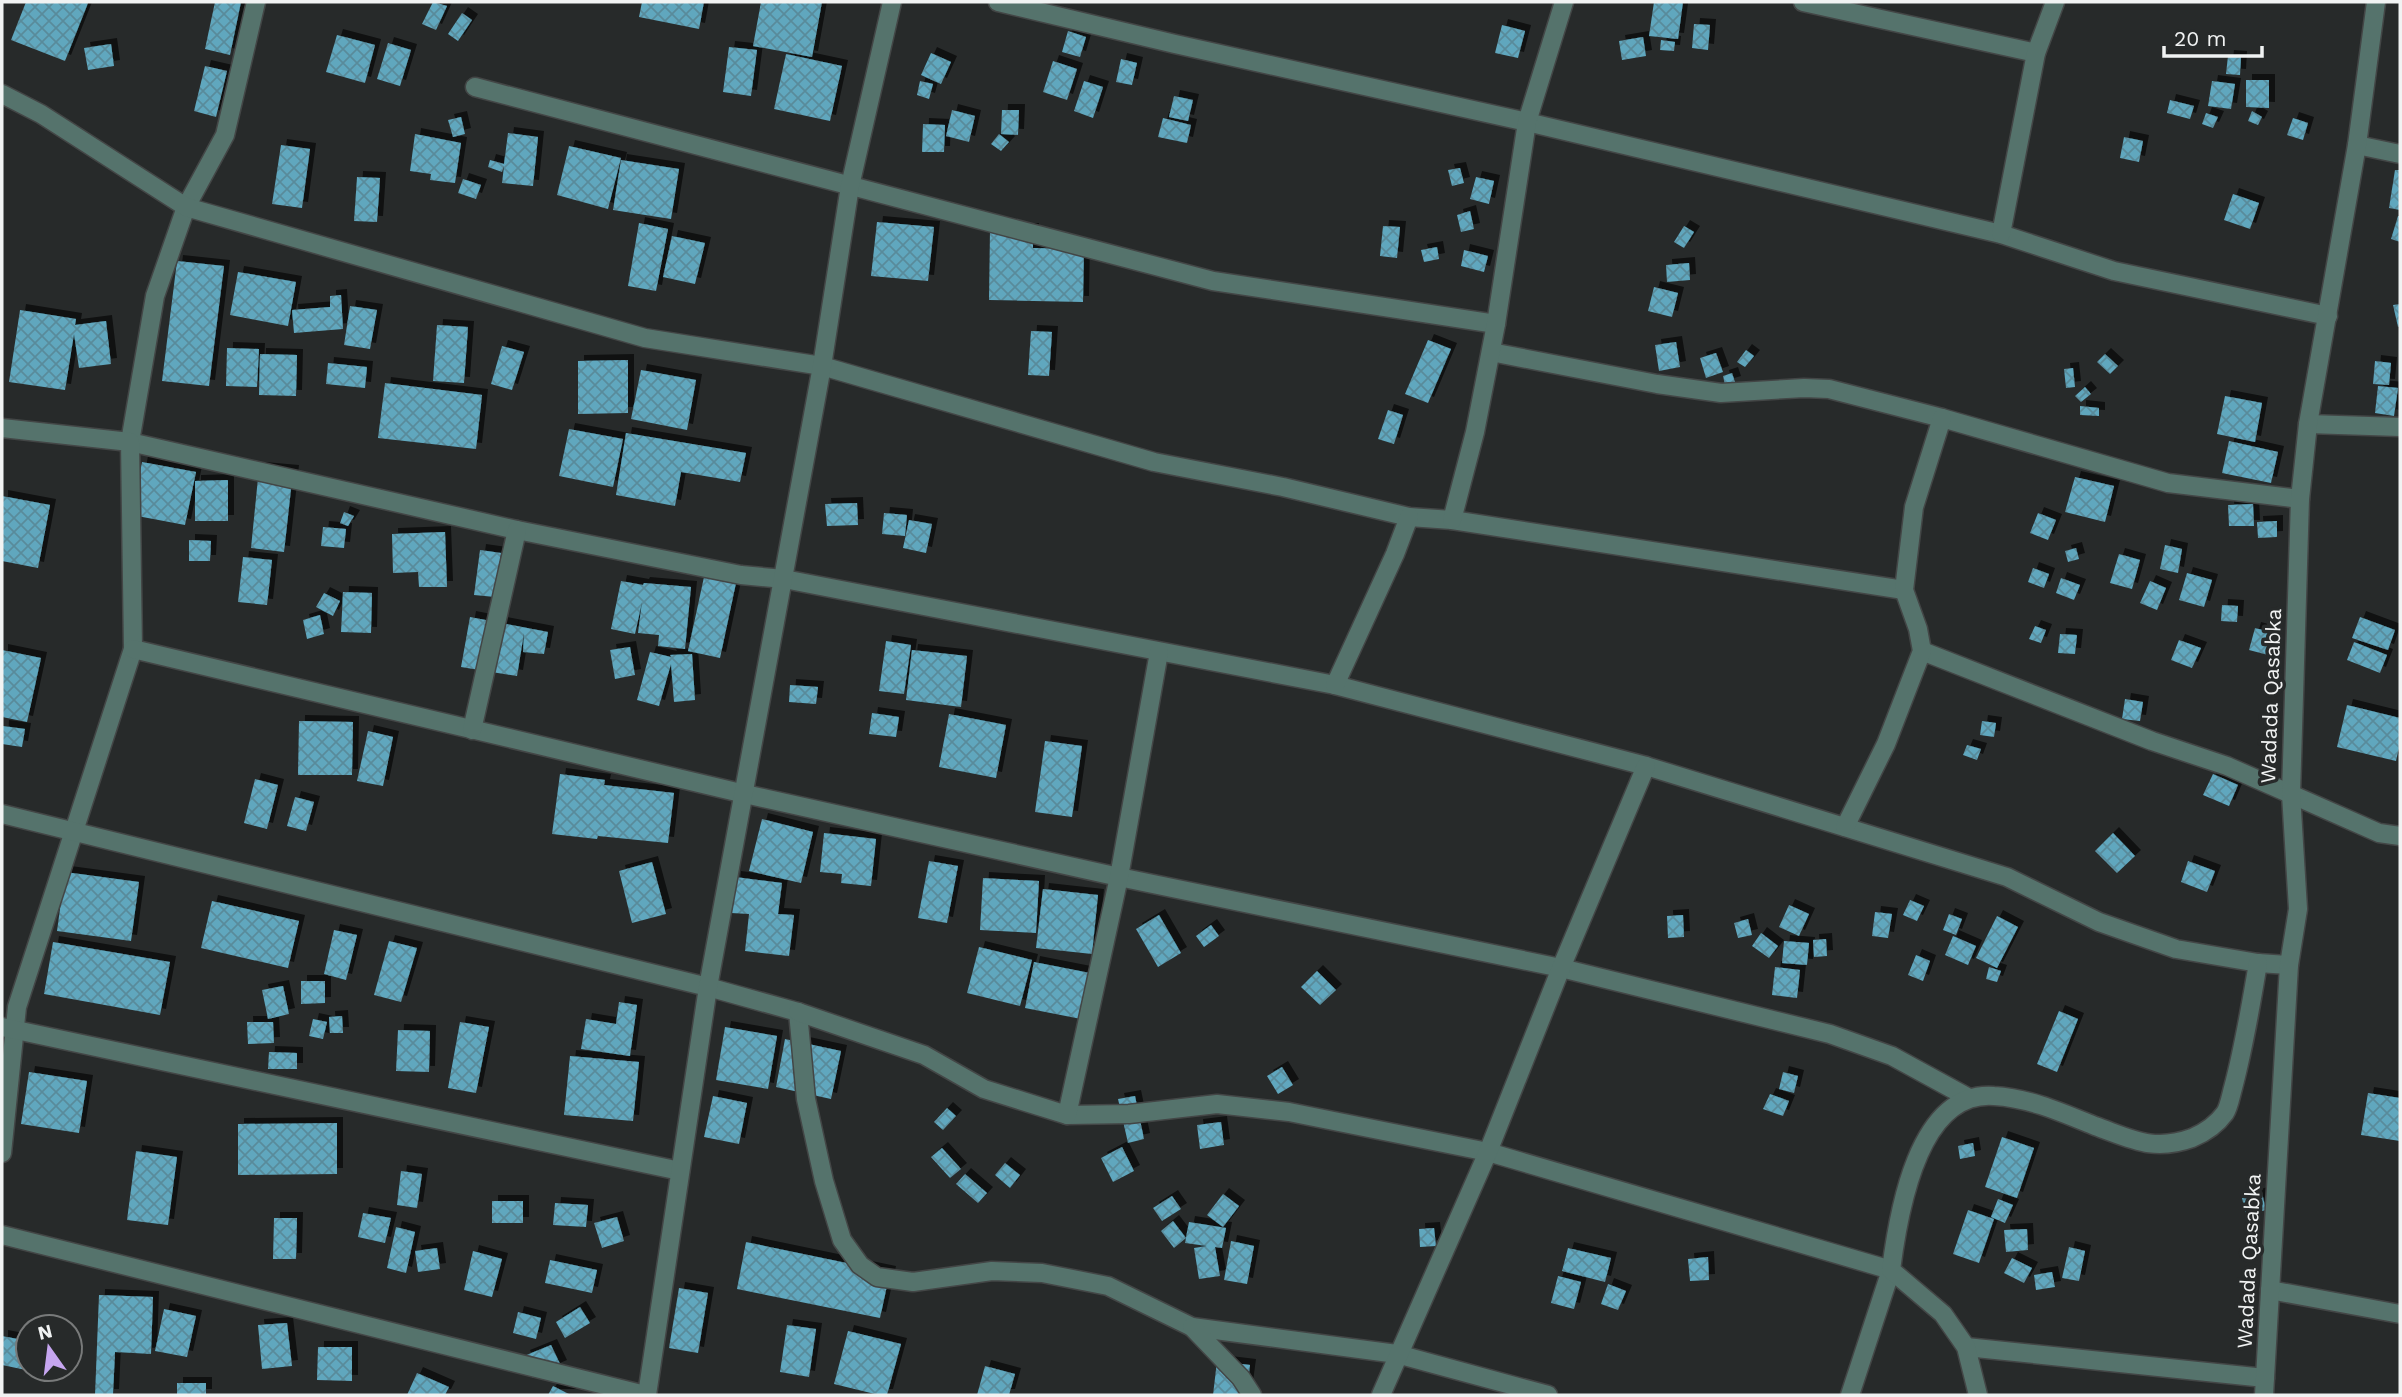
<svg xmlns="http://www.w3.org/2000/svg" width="2402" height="1397" viewBox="0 0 2402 1397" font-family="'Work Sans',sans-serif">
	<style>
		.building { fill: url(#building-cross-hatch); filter: url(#shadow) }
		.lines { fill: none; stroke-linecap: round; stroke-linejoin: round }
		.minor-casing { stroke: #434646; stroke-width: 21 }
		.tertiary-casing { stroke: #434646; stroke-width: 21 }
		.minor { stroke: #55736c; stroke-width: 18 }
		.tertiary { stroke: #55736c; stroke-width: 18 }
		.labels { text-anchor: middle; stroke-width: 7; stroke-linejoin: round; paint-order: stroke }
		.street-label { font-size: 21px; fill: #f1f3f3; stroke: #272a2a }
	</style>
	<defs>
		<pattern id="building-cross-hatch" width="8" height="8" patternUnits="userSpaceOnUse" patternTransform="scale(1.75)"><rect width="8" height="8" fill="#60a7be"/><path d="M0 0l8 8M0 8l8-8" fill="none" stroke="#598b9b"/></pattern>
		<filter id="shadow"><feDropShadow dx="6" dy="-6" stdDeviation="0" flood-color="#0009"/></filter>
	</defs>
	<rect width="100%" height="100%" fill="#272a2a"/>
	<g class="building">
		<path d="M26,2L88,3L65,61L11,40Z"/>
		<path d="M215,2H241L230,55L205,49Z"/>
		<path d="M433,2L447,6L436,30L422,24Z"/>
		<path d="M642,2H704L699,29L639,17Z"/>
		<path d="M761,2H822L812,57L753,46Z"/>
		<path d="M1654,2H1683L1678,39L1649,36Z"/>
		<path d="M462,13L472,20L458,41L448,34Z"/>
		<path d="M1694,24L1710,25L1708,50L1692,48Z"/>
		<path d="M1502,25L1525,31L1518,58L1495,53Z"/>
		<path d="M1068,31L1086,37L1080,57L1062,52Z"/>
		<path d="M337,35L375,45L365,83L326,72Z"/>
		<path d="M1643,37L1646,56L1622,60L1619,41Z"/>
		<path d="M1661,40L1675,42L1674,51L1660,50Z"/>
		<path d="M388,43L411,50L400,86L377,79Z"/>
		<path d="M111,44L114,66L88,70L84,48Z"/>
		<path d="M729,47L757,50L751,96L723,92Z"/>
		<path d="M931,53L951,62L941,84L921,75Z"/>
		<path d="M786,54L842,66L830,121L774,109Z"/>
		<path d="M2228,56L2241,57L2240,75L2226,74Z"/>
		<path d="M1121,59L1137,63L1132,85L1116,82Z"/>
		<path d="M1053,61L1077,69L1067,100L1043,92Z"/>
		<path d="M205,66L227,71L216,117L194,111Z"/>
		<path d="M2246,80H2269V108L2246,107Z"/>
		<path d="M920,81L933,84L929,99L917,95Z"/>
		<path d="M1084,81L1103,87L1093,118L1074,111Z"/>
		<path d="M2212,81L2235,84L2231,109L2208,106Z"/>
		<path d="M1174,96L1193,100L1188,121L1169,117Z"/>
		<path d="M2170,100L2194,106L2190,119L2167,113Z"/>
		<path d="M952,110L975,116L969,142L946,136Z"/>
		<path d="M1002,110H1019L1018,135L1001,134Z"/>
		<path d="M2252,111L2262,117L2258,125L2248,121Z"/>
		<path d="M2206,113L2218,117L2213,128L2202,124Z"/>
		<path d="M461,117L465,134L453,137L448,120Z"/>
		<path d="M1163,118L1191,125L1187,143L1158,137Z"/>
		<path d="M2293,118L2308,123L2303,140L2287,135Z"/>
		<path d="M923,124L945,125L944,152H922Z"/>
		<path d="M508,133L538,137L533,186L502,183L504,166L502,172L488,167L490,160L504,164Z"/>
		<path d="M415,134L461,143L455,183L430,180L431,174L410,171Z"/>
		<path d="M999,134L1009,142L1001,151L991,144Z"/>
		<path d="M2124,137L2143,141L2139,162L2120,158Z"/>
		<path d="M281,145L310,149L302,208L272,204Z"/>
		<path d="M569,146L621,158L608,209L557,195Z"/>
		<path d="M621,160L679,169L671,219L613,210Z"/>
		<path d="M1460,168L1464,183L1452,186L1448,170Z"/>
		<path d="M2395,170H2400V210L2389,208Z"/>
		<path d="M357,177L380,178L377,222L354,221Z"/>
		<path d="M1476,177L1494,181L1489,204L1470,199Z"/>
		<path d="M463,179L481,185L476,199L458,193Z"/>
		<path d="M2233,194L2259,203L2250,229L2224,220Z"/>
		<path d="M1470,211L1474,229L1461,232L1457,215Z"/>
		<path d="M2398,216H2400V242L2391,239Z"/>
		<path d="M877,222L934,227L928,281L871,276Z"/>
		<path d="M639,223L668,229L656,291L628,286Z"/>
		<path d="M1383,226L1400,227L1397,258L1380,256Z"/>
		<path d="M1684,226L1694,232L1684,248L1674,242Z"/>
		<path d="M990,229H1033V248L1084,249L1083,302L989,300Z"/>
		<path d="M672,236L705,243L695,284L663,277Z"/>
		<path d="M1437,247L1439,259L1424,262L1421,250Z"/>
		<path d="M1464,250L1488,256L1484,272L1461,266Z"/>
		<path d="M177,261L224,266L209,386L162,381Z"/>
		<path d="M1689,263L1690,280L1667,282L1666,265Z"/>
		<path d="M238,272L296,282L288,326L230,315Z"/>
		<path d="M1654,287L1678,293L1672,317L1648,311Z"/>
		<path d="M341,295L343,329L294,333L292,310L330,307V296Z"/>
		<path d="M2400,304V326L2398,327L2393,305Z"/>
		<path d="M350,306L377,310L370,349L344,345Z"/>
		<path d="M20,310L76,319L75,325L106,321L111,364L79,368L74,334L65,390L9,382Z"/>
		<path d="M437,325L468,327L464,383L433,381Z"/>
		<path d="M1031,331L1052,332L1049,376L1028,375Z"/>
		<path d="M1428,340L1451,349L1428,403L1405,394Z"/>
		<path d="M1676,342L1680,367L1659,371L1655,345Z"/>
		<path d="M502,346L524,352L512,390L491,384Z"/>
		<path d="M227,348L259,349L257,387L226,386Z"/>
		<path d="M1746,350L1754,356L1745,367L1737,362Z"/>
		<path d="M1716,353L1723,372L1706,378L1700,358Z"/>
		<path d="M260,354L297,355L296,396L259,395Z"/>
		<path d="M2105,354L2118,366L2110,374L2097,362Z"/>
		<path d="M628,360V413L578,414V361Z"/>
		<path d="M2375,361L2391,363L2389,385L2373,384Z"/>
		<path d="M328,363L367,367L365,388L326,384Z"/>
		<path d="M2073,368L2075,387L2066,388L2064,369Z"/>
		<path d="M641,370L696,380L687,430L631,419Z"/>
		<path d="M1732,373L1735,382L1725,385L1723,376Z"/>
		<path d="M385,383L482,395L476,449L378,438Z"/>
		<path d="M2378,386L2398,388L2394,416L2375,413Z"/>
		<path d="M2085,387L2091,394L2081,402L2075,396Z"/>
		<path d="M2225,396L2262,403L2255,442L2217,434Z"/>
		<path d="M2080,406L2099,408V416L2080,415Z"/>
		<path d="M1388,410L1403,415L1394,444L1378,439Z"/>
		<path d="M569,429L623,439L613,487L559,476Z"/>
		<path d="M626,433L746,453L740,482L681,472L675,506L616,495Z"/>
		<path d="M2229,441L2278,452L2271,483L2222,473Z"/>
		<path d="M142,462L196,472L185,525L132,515Z"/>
		<path d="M259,468L293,471L284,552L251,548Z"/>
		<path d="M2075,477L2114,486L2105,522L2065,512Z"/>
		<path d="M228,480V521H195V481Z"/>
		<path d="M2,496L50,505L38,568L2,561Z"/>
		<path d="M857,503L858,525L827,526L825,504Z"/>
		<path d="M2253,504L2254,526H2229L2228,505Z"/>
		<path d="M344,512L354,516L348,526L340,523Z"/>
		<path d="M884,513L907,515L905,536L882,534Z"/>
		<path d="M2038,513L2056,520L2048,540L2030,533Z"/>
		<path d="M909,520L932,524L926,553L903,548Z"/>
		<path d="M2277,521V537L2258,538L2257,522Z"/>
		<path d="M323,527L346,529L344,548L321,546Z"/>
		<path d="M445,532L447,587H419L418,572L393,573L392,534Z"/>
		<path d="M189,540L211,541L210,561H189Z"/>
		<path d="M2165,545L2182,549L2178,573L2160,569Z"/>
		<path d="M2076,548L2079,559L2068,562L2065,551Z"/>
		<path d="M480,550L501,553L495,597L474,595Z"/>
		<path d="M2119,554L2140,560L2132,589L2110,583Z"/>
		<path d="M243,557L272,560L267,605L238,602Z"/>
		<path d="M2033,568L2049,574L2044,588L2028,582Z"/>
		<path d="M2187,573L2212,580L2204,607L2179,600Z"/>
		<path d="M704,577L736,583L720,658L688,651Z"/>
		<path d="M2061,578L2080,585L2074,600L2056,593Z"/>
		<path d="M621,581L643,585L644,583L691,587L685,649L658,646L659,635L638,633L642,602L635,634L611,629Z"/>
		<path d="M2150,581L2166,588L2157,610L2140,603Z"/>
		<path d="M343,592L372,593L371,633L341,632Z"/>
		<path d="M324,593L340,601L333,616L316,607Z"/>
		<path d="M2222,605L2238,606L2237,622L2221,621Z"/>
		<path d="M320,615L324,634L307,639L303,620Z"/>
		<path d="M470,617L548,632L544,654L523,652L524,633L517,676L461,667Z"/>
		<path d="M2360,617L2395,630L2388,650L2352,638Z"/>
		<path d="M2035,626L2046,630L2041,643L2029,639Z"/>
		<path d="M2255,628L2274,633L2268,655L2249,650Z"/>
		<path d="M2060,634L2077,635L2075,654L2058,653Z"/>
		<path d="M2179,640L2201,648L2192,668L2171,660Z"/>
		<path d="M886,641L911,645L904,694L879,691Z"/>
		<path d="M2354,642L2387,655L2380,673L2347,660Z"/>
		<path d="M630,647L635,675L615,679L610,650Z"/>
		<path d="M2,650L41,658L27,722L2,717Z"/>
		<path d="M912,650L967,656L961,707L906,700Z"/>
		<path d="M650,652L671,657L670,655L692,654L695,700L674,702L671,664L659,706L637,700Z"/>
		<path d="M790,685L818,687L816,704L789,702Z"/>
		<path d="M2125,699L2143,702L2140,721L2122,719Z"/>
		<path d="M2347,705L2400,718V743L2396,761L2337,747Z"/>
		<path d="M872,713L899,717L896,737L869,734Z"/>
		<path d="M949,714L1006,725L996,778L939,767Z"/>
		<path d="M299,721L353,722L352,775H298Z"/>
		<path d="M1982,721L1996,723L1994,737L1980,735Z"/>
		<path d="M3,726L25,729L22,747L2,744Z"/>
		<path d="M368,731L393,737L383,786L357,781Z"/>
		<path d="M1045,741L1082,746L1072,817L1035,812Z"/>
		<path d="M1967,745L1981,749L1977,760L1963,755Z"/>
		<path d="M560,774L605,780L604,785L674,793L668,843L598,836L597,839L552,834Z"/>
		<path d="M2213,774L2238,785L2229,806L2203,795Z"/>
		<path d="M255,779L278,785L267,829L244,823Z"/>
		<path d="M295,797L314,802L306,831L287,826Z"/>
		<path d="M762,819L813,832L801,883L749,871Z"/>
		<path d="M824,833L876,839L871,886L841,883L842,874L820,872Z"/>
		<path d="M2113,833L2135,856L2117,873L2095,851Z"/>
		<path d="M929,861L958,866L947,923L918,918Z"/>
		<path d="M2188,861L2215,871L2207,892L2181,882Z"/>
		<path d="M652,862L666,914L632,923L619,871Z"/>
		<path d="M65,872L139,882L131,941L57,931Z"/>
		<path d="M735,877L782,883L778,914L794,915L789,956L745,951L749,914L731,913Z"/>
		<path d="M983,878L1039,881L1036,933L980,930Z"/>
		<path d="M1043,889L1098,895L1092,954L1036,948Z"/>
		<path d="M1910,900L1924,906L1917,921L1903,915Z"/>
		<path d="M212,901L299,921L288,968L201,948Z"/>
		<path d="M1789,905L1809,914L1799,936L1779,927Z"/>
		<path d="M1875,912L1892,914L1888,938L1872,936Z"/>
		<path d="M1949,914L1962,919L1956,935L1943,930Z"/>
		<path d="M1159,915L1181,953L1158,967L1136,929Z"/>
		<path d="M1683,915L1684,937L1668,938L1667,916Z"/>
		<path d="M1997,916L2018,927L1997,968L1976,958Z"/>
		<path d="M1748,919L1752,935L1738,938L1734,923Z"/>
		<path d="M1211,925L1219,936L1204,947L1196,936Z"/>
		<path d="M334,930L357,935L346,980L324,974Z"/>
		<path d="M1761,933L1778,946L1769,958L1752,946Z"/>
		<path d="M1953,936L1976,946L1968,965L1945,955Z"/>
		<path d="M1826,939L1827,956L1814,957L1813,940Z"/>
		<path d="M389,941L417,948L401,1002L374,995Z"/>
		<path d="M1784,941L1809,943L1807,965L1782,963Z"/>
		<path d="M53,942L170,962L160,1015L44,994Z"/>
		<path d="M979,947L1032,960L1020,1006L967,993Z"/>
		<path d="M1916,955L1930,961L1923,981L1908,975Z"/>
		<path d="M1034,962L1090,973L1081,1019L1025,1008Z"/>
		<path d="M1775,967L1800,970L1797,998L1772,995Z"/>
		<path d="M1989,967L2001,971L1997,982L1986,979Z"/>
		<path d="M1317,971L1336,990L1320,1005L1301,987Z"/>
		<path d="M301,981H325V1003L301,1004Z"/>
		<path d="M283,986L289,1014L268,1019L262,990Z"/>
		<path d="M619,1002L637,1005L630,1056L581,1049L586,1019L616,1024Z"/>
		<path d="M2059,1011L2078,1019L2057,1072L2037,1064Z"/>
		<path d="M342,1016L343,1033H330L329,1017Z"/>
		<path d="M313,1019L327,1022L323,1039L309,1036Z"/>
		<path d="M247,1022H273L274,1043L248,1044Z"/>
		<path d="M460,1022L489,1027L476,1093L448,1088Z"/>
		<path d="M725,1027L777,1036L768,1089L716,1080Z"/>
		<path d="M398,1030L430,1031L429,1072L396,1071Z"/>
		<path d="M785,1039L841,1051L831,1099L776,1087Z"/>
		<path d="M269,1052L297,1053V1069H268Z"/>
		<path d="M570,1056L639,1062L633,1121L564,1115Z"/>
		<path d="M1282,1067L1293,1085L1278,1094L1267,1076Z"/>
		<path d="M29,1072L87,1081L79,1133L21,1124Z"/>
		<path d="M1783,1072L1798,1076L1794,1093L1779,1089Z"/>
		<path d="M2368,1093L2400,1098V1141L2361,1135Z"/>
		<path d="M1770,1094L1789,1101L1783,1116L1763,1109Z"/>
		<path d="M713,1096L747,1103L739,1144L704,1137Z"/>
		<path d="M1135,1096L1144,1139L1128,1143L1118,1099Z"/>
		<path d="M947,1108L956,1116L943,1130L934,1122Z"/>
		<path d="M1221,1122L1224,1145L1200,1149L1197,1125Z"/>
		<path d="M337,1123V1174L238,1175V1124Z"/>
		<path d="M2002,1137L2034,1148L2017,1198L1985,1187Z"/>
		<path d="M1973,1143L1975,1156L1960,1159L1958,1146Z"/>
		<path d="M1122,1147L1134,1171L1113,1182L1101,1158Z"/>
		<path d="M942,1148L961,1169L950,1178L931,1157Z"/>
		<path d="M136,1151L177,1157L168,1225L127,1220Z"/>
		<path d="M1005,1163L1020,1175L1010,1188L995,1175Z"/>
		<path d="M401,1171L422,1174L417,1208L397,1205Z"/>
		<path d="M965,1174L987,1193L978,1203L956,1184Z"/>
		<path d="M2262,1193L2266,1210L2246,1215L2242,1198Z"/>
		<path d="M1223,1194L1239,1206L1223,1227L1207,1215Z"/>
		<path d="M1172,1196L1181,1209L1162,1221L1153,1208Z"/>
		<path d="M1998,1199L2013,1205L2005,1223L1991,1217Z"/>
		<rect x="492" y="1201" width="31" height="22"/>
		<path d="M555,1203L588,1205L586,1227L553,1225Z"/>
		<path d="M1968,1210L1994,1219L1979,1263L1953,1254Z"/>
		<path d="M363,1213L391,1218L385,1243L358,1237Z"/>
		<path d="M617,1217L624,1241L602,1248L594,1223Z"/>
		<path d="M274,1218H297L296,1259H273Z"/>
		<path d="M1173,1221L1186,1238L1174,1248L1161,1231Z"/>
		<path d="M1189,1222L1226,1228L1222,1248L1215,1247L1220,1276L1199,1279L1194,1248L1207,1246L1185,1243Z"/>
		<path d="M396,1227L415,1232L406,1273L387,1268Z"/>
		<path d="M1434,1228L1436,1246L1420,1247L1419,1229Z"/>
		<path d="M2027,1229L2028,1250L2006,1252L2004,1230Z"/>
		<path d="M1231,1241L1254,1246L1247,1284L1224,1280Z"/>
		<path d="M746,1242L890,1272L880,1318L737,1289Z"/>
		<path d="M2069,1247L2085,1251L2079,1281L2062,1278Z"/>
		<path d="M437,1248L440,1269L418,1272L415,1251Z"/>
		<path d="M1568,1248L1611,1258L1605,1282L1562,1271Z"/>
		<path d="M473,1251L502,1259L492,1297L464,1290Z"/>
		<path d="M1708,1257L1709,1280L1690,1281L1688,1259Z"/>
		<path d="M2012,1258L2032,1268L2024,1283L2004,1273Z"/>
		<path d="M550,1260L597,1270L592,1293L545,1283Z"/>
		<path d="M2052,1272L2055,1287L2036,1290L2034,1275Z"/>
		<path d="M1558,1276L1581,1282L1574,1309L1551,1303Z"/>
		<path d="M1608,1284L1626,1291L1618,1310L1601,1304Z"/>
		<path d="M679,1288L708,1293L698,1353L669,1348Z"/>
		<path d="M99,1295L153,1297L151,1354L115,1352L113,1395H95Z"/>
		<path d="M580,1307L590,1323L565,1338L556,1322Z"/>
		<path d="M164,1309L196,1316L187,1357L155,1351Z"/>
		<path d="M518,1312L541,1318L536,1339L513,1333Z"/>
		<path d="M287,1323L292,1366L262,1369L258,1325Z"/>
		<path d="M787,1325L816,1329L809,1377L780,1372Z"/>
		<path d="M848,1331L901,1344L887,1395H879L834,1384Z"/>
		<path d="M2,1336L28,1341L26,1370L2,1365Z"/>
		<path d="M551,1345L561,1366L533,1378L524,1356Z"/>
		<path d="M318,1347H352V1381L317,1380Z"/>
		<path d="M1217,1361L1250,1365L1246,1395H1213Z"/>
		<path d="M985,1366L1015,1374L1009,1395H977Z"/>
		<path d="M417,1373L449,1387L445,1395H407Z"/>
		<rect x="177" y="1383" width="29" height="12"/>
		<path d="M553,1386L571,1395H548Z"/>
	</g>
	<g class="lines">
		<defs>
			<g id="minor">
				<path d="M256,2L225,135L186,207L155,296L130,442L517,530L741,575L784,579L1335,685L1646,766L2007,877L2099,922L2176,949L2258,963L2289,965"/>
				<path d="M998,2L1175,44L1527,122L2001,234L2114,271L2328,316"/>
				<path d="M1803,2L2036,53"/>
				<path d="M475,87L1213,281L1496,324"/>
				<path d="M2,94L41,114L186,207L645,338L822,366L1154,462L1283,487L1409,517L1452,520L1904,590"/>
				<path d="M2357,145L2400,154"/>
				<path d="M2001,234L2036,53L2055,2"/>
				<path d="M1491,352L1657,384L1721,393L1804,388L1829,389L1942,418L2168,483L2300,499"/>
				<path d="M2308,424L2400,427"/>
				<path d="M2,428L130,442L133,649L17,1007L2,1153"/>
				<path d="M1452,520L1475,432L1496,324L1527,122L1564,2"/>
				<path d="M133,649L745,794L1119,877L1561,968L1830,1034L1892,1056L1969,1098"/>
				<path d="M1922,651L2152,741L2227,766L2379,833L2400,836"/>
				<path d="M1335,685L1395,554L1409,517"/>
				<path d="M472,730L517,530"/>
				<path d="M2,814L708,987L798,1012L806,1099L824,1181L842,1240L860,1265L877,1277L913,1282L992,1271L1042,1273L1108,1286L1192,1327L1397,1354L1548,1395"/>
				<path d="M1845,827L1886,744L1922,651L1918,629L1904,590L1914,507L1942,418"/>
				<path d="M798,1012L924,1055L984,1089L1067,1115L1129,1114L1217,1104L1289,1112L1488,1152L1891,1270L1850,1395"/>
				<path d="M2,1027L680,1171"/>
				<path d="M1067,1115L1119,877L1159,652"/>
				<path d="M2,1235L645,1395"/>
				<path d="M2270,1290L2400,1314"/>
				<path d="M1192,1327L1241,1378L1252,1395"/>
				<path d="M1966,1347L2265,1378"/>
				<path d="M647,1395L708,987L822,366L850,186L892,2"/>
				<path d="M1381,1395L1488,1152L1561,968L1646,766"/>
				<path d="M1978,1395L1966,1347L1943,1314L1891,1270C1898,1215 1917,1090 1994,1096C2030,1098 2063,1113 2095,1126C2132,1139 2153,1152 2192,1138C2204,1133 2217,1124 2225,1113C2229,1107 2231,1095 2233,1088C2244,1047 2251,1005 2258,963"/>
			</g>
			<path id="tertiary" d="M2264,1395L2289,965L2298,909L2291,794L2300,499L2308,424L2357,145L2376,2"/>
		</defs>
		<use href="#minor" class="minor-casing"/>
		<use href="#tertiary" class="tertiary-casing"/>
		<use href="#minor" class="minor"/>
		<use href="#tertiary" class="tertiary"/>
	</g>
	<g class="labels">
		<g class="street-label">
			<text transform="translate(2271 696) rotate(-88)" y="7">Wadada Qasabka</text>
			<text transform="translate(2249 1261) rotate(-87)" y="7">Wadada Qasabka</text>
		</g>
	</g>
	<rect width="2402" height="1397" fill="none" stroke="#f1f3f3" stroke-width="7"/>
	<g transform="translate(49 1348) rotate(346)"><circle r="33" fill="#272a2a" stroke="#787a7a" stroke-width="2"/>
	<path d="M0-5L12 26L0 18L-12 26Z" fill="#c6a6f0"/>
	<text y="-10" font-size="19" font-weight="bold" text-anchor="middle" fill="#f1f3f3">N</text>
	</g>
	<path d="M2164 46v10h98v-10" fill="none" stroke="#f1f3f3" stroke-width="3.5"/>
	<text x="2174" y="46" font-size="21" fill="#f1f3f3" stroke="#272a2a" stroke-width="5" paint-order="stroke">20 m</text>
</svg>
